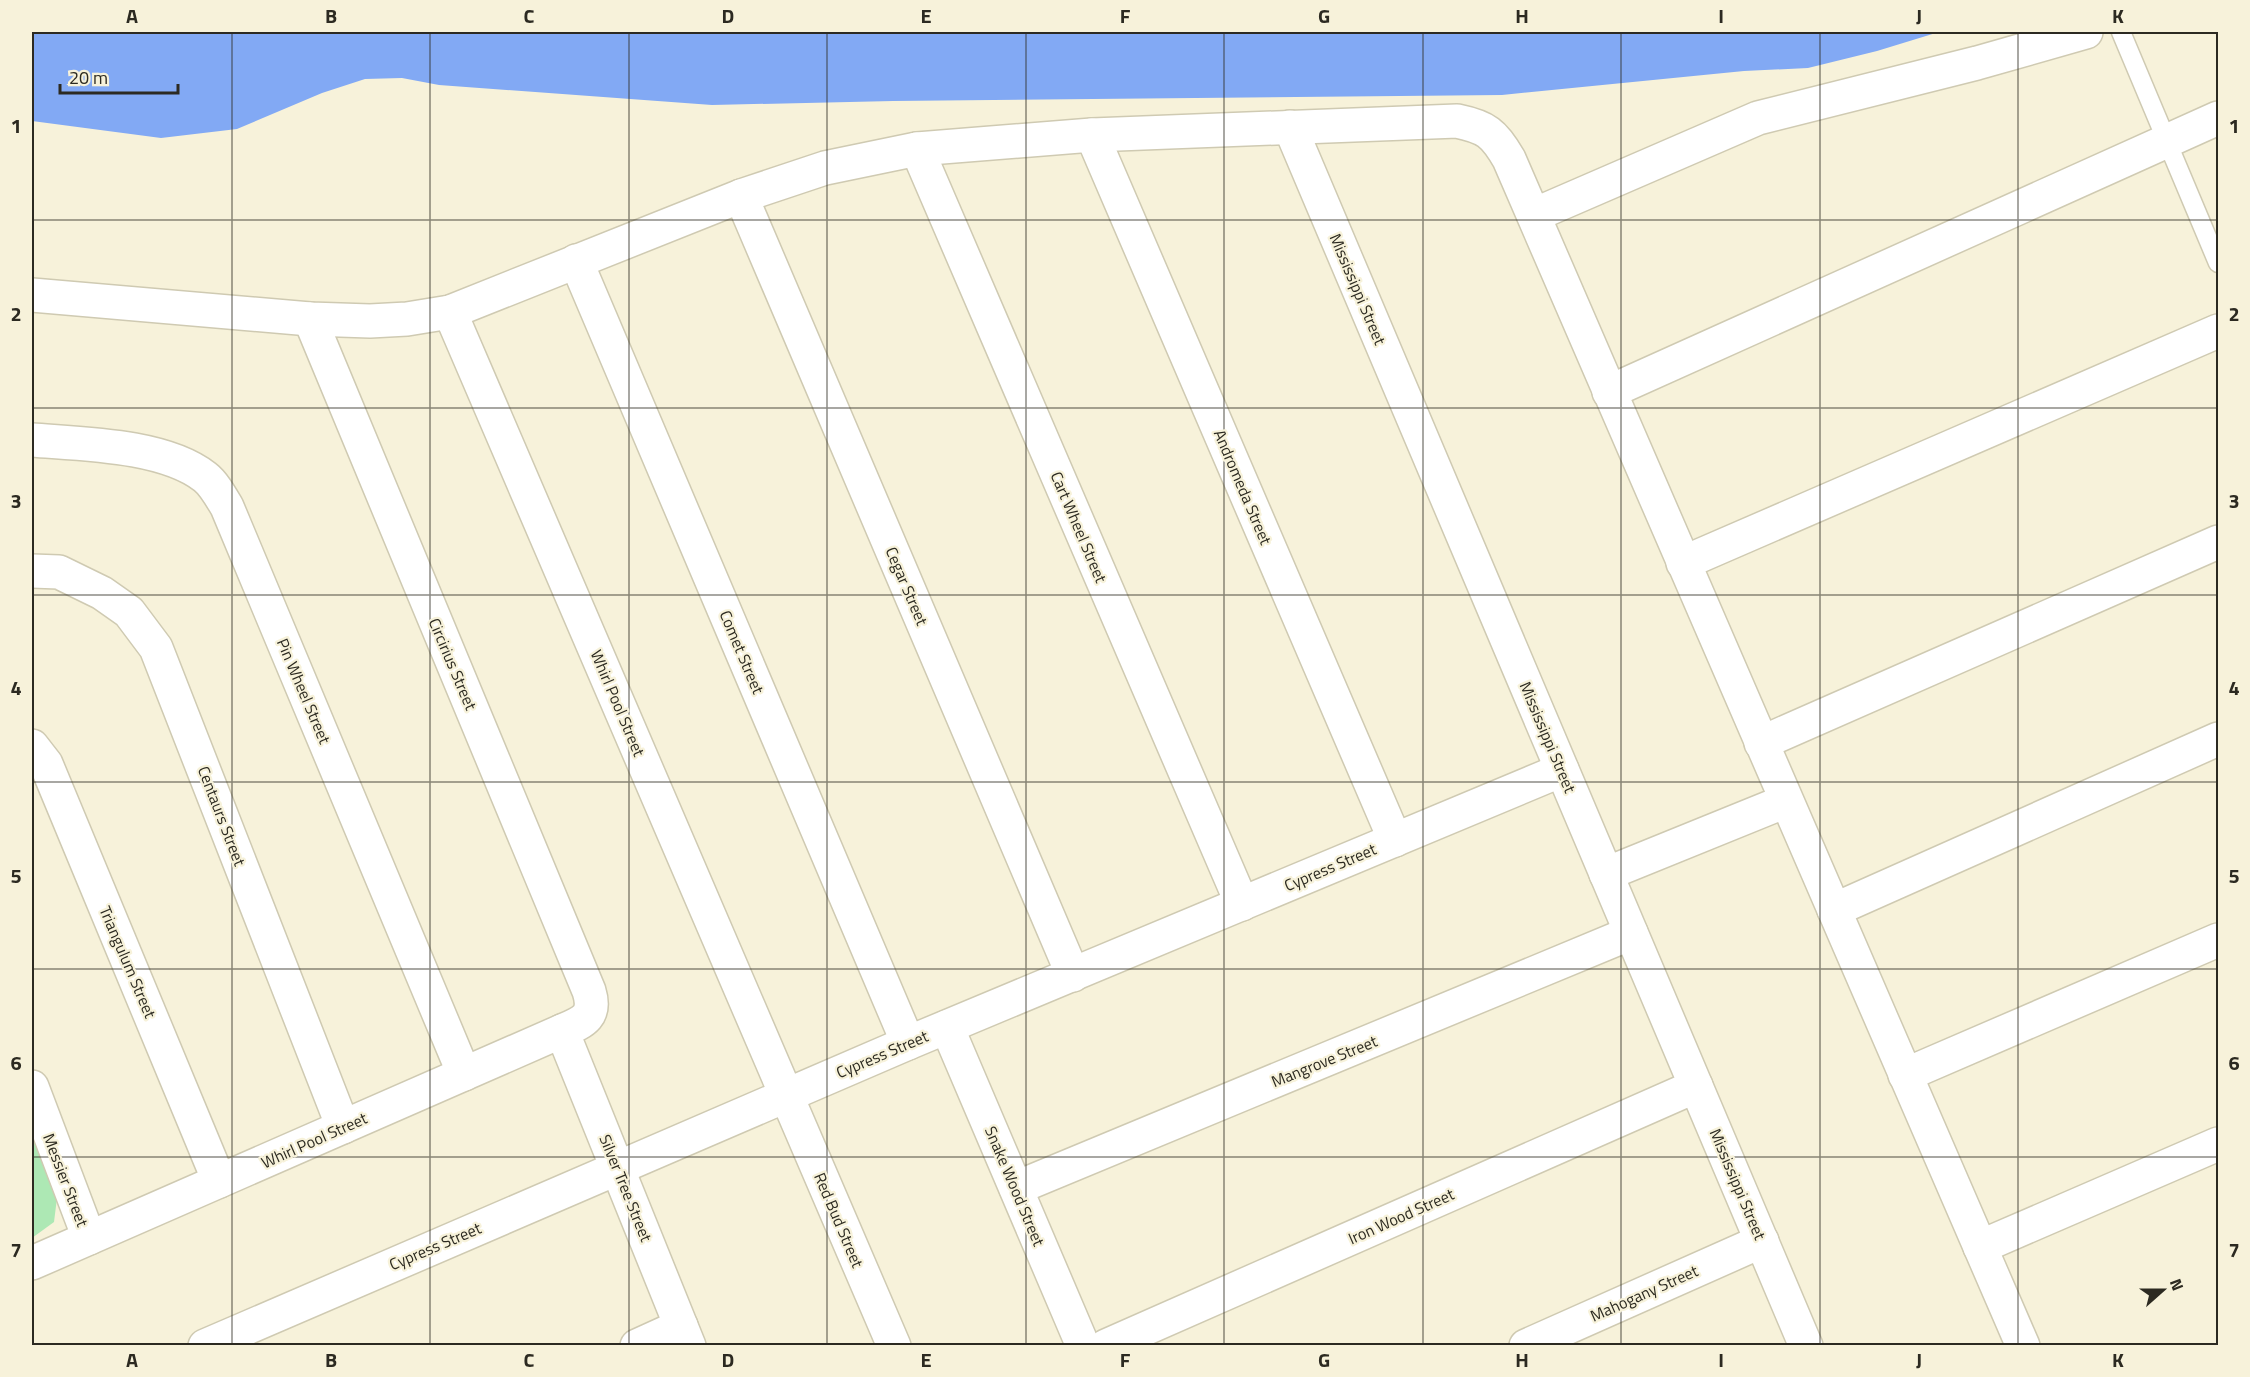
<svg xmlns="http://www.w3.org/2000/svg" width="2250" height="1377" viewBox="0 0 2250 1377" font-family="'Titillium Web',sans-serif">
	<style>
		.green { fill: #ade8b4 }
		.water { fill: #82a9f4 }
		.lines { fill: none; stroke-linecap: round; stroke-linejoin: round }
		.service-casing { stroke: #cfcab2; stroke-width: 21 }
		.minor-casing { stroke: #cfcab2; stroke-width: 36 }
		.service { stroke: #fff; stroke-width: 18 }
		.minor { stroke: #fff; stroke-width: 33 }
		.grid { fill: none; stroke: #2c2a21; stroke-width: 1.5; stroke-opacity: 0.55 }
		.labels { text-anchor: middle; stroke-width: 4.5; stroke-linejoin: round; paint-order: stroke }
		.street-label { font-size: 16px; fill: #2c2a21; stroke: #f7f2da }
		.neatline { fill: none; stroke: #2c2a21; stroke-width: 2 }
		.grid-label { font-size: 20px; text-anchor: middle; font-weight: bold; fill: #2c2a21 }
	</style>
	<rect width="100%" height="100%" fill="#f7f2da"/>
	<path class="green" d="M32,1133L57,1198L54,1222L32,1238Z"/>
	<path class="water" d="M32,32H1939L1877,51L1808,68L1744,71L1502,95L893,101L712,105L439,85L402,78L365,79L322,93L237,129L161,138L32,121Z"/>
	<g class="lines">
		<defs>
			<path id="service" d="M2121,32L2218,263"/>
			<g id="minor">
				<path d="M1290,127L1806,1346"/>
				<path d="M1092,135L1395,840"/>
				<path d="M917,149L1242,904"/>
				<path d="M741,196L1073,975"/>
				<path d="M1534,215L1758,118L1977,63L2086,32"/>
				<path d="M576,261L908,1043"/>
				<path d="M32,295L310,319L370,321L407,319L450,312L741,196L825,168L917,149L1092,135L1457,121C1486,127 1494,133 1509,159L2023,1346"/>
				<path d="M450,312L894,1346"/>
				<path d="M1609,392L2218,118"/>
				<path d="M32,440C83,444 164,445 205,477C214,484 221,497 227,507L464,1074"/>
				<path d="M1683,563L2218,331"/>
				<path d="M32,571L59,572L102,593L129,612L156,648L343,1127"/>
				<path d="M1761,743L2218,542"/>
				<path d="M32,746L46,764L219,1181"/>
				<path d="M1606,874L1786,801"/>
				<path d="M1834,910L2218,739"/>
				<path d="M947,1027L1083,1346"/>
				<path d="M562,1031L689,1346"/>
				<path d="M1905,1075L2218,940"/>
				<path d="M32,1087L89,1238"/>
				<path d="M1016,1188L1631,933"/>
				<path d="M1980,1247L2218,1144"/>
				<path d="M32,1263L562,1031C583,1022 597,1017 589,991L310,319"/>
				<path d="M205,1346L908,1043L1562,770"/>
				<path d="M637,1346L681,1326"/>
				<path d="M1106,1346L1696,1086"/>
				<path d="M1526,1346L1762,1241"/>
			</g>
		</defs>
		<use href="#service" class="service-casing"/>
		<use href="#minor" class="minor-casing"/>
		<use href="#service" class="service"/>
		<use href="#minor" class="minor"/>
	</g>
	<path class="grid" d="M232,32V1346M430,32V1346M629,32V1346M827,32V1346M1026,32V1346M1224,32V1346M1423,32V1346M1621,32V1346M1820,32V1346M2018,32V1346M32,220H2218M32,408H2218M32,595H2218M32,782H2218M32,969H2218M32,1157H2218"/>
	<g class="labels">
		<g class="street-label">
			<text transform="translate(1358 289) rotate(67)" y="6">Mississippi Street</text>
			<text transform="translate(1243 487) rotate(67)" y="6">Andromeda Street</text>
			<text transform="translate(1079 527) rotate(67)" y="6">Cart Wheel Street</text>
			<text transform="translate(907 586) rotate(67)" y="6">Cegar Street</text>
			<text transform="translate(742 652) rotate(67)" y="6">Comet Street</text>
			<text transform="translate(453 664) rotate(67)" y="6">Circirius Street</text>
			<text transform="translate(304 691) rotate(67)" y="6">Pin Wheel Street</text>
			<text transform="translate(618 703) rotate(67)" y="6">Whirl Pool Street</text>
			<text transform="translate(1548 737) rotate(67)" y="6">Mississippi Street</text>
			<text transform="translate(222 816) rotate(69)" y="6">Centaurs Street</text>
			<text transform="translate(1330 867) rotate(-23)" y="6">Cypress Street</text>
			<text transform="translate(128 962) rotate(67)" y="6">Triangulum Street</text>
			<text transform="translate(882 1054) rotate(-23)" y="6">Cypress Street</text>
			<text transform="translate(1324 1061) rotate(-22)" y="6">Mangrove Street</text>
			<text transform="translate(314 1140) rotate(-24)" y="6">Whirl Pool Street</text>
			<text transform="translate(66 1180) rotate(69)" y="6">Messier Street</text>
			<text transform="translate(1738 1184) rotate(67)" y="6">Mississippi Street</text>
			<text transform="translate(1015 1186) rotate(67)" y="6">Snake Wood Street</text>
			<text transform="translate(626 1188) rotate(68)" y="6">Silver Tree Street</text>
			<text transform="translate(1401 1216) rotate(-24)" y="6">Iron Wood Street</text>
			<text transform="translate(839 1220) rotate(67)" y="6">Red Bud Street</text>
			<text transform="translate(435 1246) rotate(-23)" y="6">Cypress Street</text>
			<text transform="translate(1644 1293) rotate(-24)" y="6">Mahogany Street</text>
		</g>
	</g>
	<rect width="2250" height="1377" fill="none" stroke="#f7f2da" stroke-width="66"/>
	<g transform="translate(2163 1290) rotate(69)" stroke="#f7f2da" stroke-width="4.5" paint-order="stroke">
	<path d="M0-4.5L10 22L0 15L-10 22Z" fill="#2c2a21"/>
	<text y="-9" font-size="16" font-weight="bold" text-anchor="middle" fill="#2c2a21">N</text>
	</g>
	<path d="M60 84v9h118v-9" fill="none" stroke="#2c2a21" stroke-width="3"/>
	<text x="69" y="84" font-size="18" fill="#2c2a21" stroke="#f7f2da" stroke-width="4.5" paint-order="stroke">20 m</text>
	<rect x="33" y="33" width="2184" height="1311" class="neatline"/>
	<g class="grid-label">
		<text x="132" y="23">A</text>
		<text x="331" y="23">B</text>
		<text x="529" y="23">C</text>
		<text x="728" y="23">D</text>
		<text x="926" y="23">E</text>
		<text x="1125" y="23">F</text>
		<text x="1324" y="23">G</text>
		<text x="1522" y="23">H</text>
		<text x="1721" y="23">I</text>
		<text x="1919" y="23">J</text>
		<text x="2118" y="23">K</text>
		<text x="16" y="133">1</text>
		<text x="2234" y="133">1</text>
		<text x="16" y="321">2</text>
		<text x="2234" y="321">2</text>
		<text x="16" y="508">3</text>
		<text x="2234" y="508">3</text>
		<text x="16" y="695">4</text>
		<text x="2234" y="695">4</text>
		<text x="16" y="883">5</text>
		<text x="2234" y="883">5</text>
		<text x="16" y="1070">6</text>
		<text x="2234" y="1070">6</text>
		<text x="16" y="1257">7</text>
		<text x="2234" y="1257">7</text>
		<text x="132" y="1367">A</text>
		<text x="331" y="1367">B</text>
		<text x="529" y="1367">C</text>
		<text x="728" y="1367">D</text>
		<text x="926" y="1367">E</text>
		<text x="1125" y="1367">F</text>
		<text x="1324" y="1367">G</text>
		<text x="1522" y="1367">H</text>
		<text x="1721" y="1367">I</text>
		<text x="1919" y="1367">J</text>
		<text x="2118" y="1367">K</text>
	</g>
</svg>
